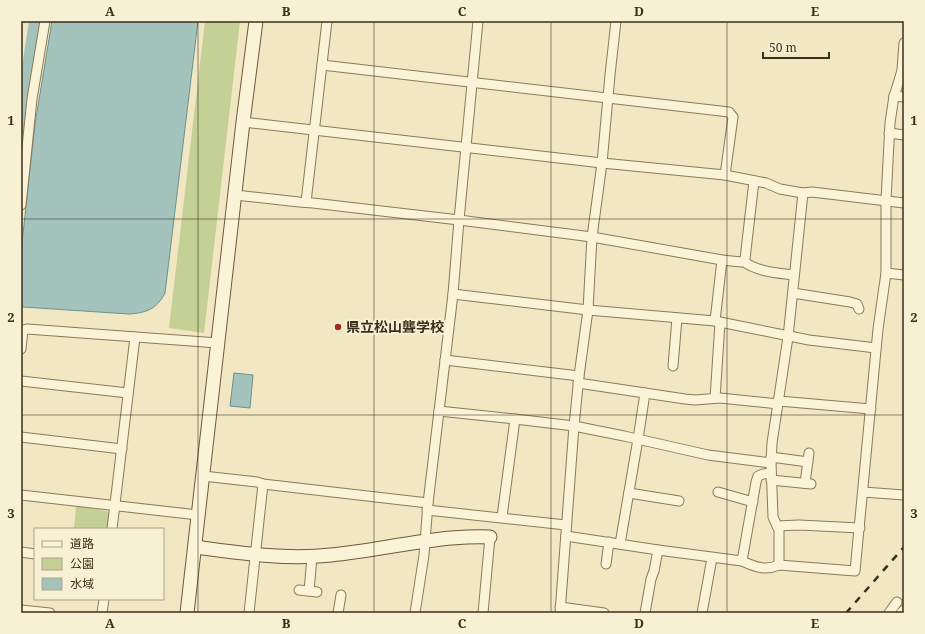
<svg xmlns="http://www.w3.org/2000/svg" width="925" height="634" viewBox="0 0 925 634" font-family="'Noto Serif','Noto Sans JP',serif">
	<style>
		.green { fill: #c4d096 }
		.water { fill: #a5c3bd; stroke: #6b928c }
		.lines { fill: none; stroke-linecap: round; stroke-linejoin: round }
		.river { stroke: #a5c3bd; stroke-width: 16 }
		.street-casing { stroke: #8c7958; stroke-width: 11 }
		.secondary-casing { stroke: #6e593c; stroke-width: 15 }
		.street { stroke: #fbf3d7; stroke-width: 9 }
		.secondary { stroke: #fbf3d7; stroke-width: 13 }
		.rail { stroke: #3b2e1d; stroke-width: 2.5; stroke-dasharray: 7 7; stroke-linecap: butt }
		.grid { fill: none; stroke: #3b2e1d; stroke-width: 1; stroke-opacity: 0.55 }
		.poi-dot { fill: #9f2f25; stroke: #f8f0d3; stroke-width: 1.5 }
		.labels { text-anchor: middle; stroke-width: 4; stroke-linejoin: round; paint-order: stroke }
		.poi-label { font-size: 14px; font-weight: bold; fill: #3b2e1d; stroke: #f8f0d3; text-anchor: start }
		.neatline { fill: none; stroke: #3b2e1d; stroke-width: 1.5 }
		.grid-label { font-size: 13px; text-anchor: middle; font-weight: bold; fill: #3b2e1d }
	</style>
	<rect width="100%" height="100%" fill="#f1e7c3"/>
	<g class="green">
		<path d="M205,21H240L204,333L169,328Z"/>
		<path d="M76,506L107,511L110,515L108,529H74Z"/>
	</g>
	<g class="water">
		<path d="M52,21H198L165,293C157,309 146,313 129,314L23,307L21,306V252L35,124Z"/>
		<path d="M234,373L253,375L250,408L230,406Z"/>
	</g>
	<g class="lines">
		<path class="river" d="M21,127L37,21"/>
		<defs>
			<g id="street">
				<path d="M322,65L729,112L733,117L725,175"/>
				<path d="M894,96L904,97"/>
				<path d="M243,122L602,163L725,175L766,183L780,189L803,193L812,192L904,203"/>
				<path d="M889,133L904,135"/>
				<path d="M235,195L299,202L313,203L459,220L592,237L722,260L741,262L743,261L745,259L754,181"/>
				<path d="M306,202L327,21"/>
				<path d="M21,205L32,99L45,21"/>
				<path d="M743,261C757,272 778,273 794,275"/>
				<path d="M886,273L904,275"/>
				<path d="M793,293L850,302L857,304L859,309"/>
				<path d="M453,294L588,310L715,321L809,340L876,348"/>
				<path d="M715,321L722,260"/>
				<path d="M21,349L23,330L27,329L218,343"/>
				<path d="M445,360L579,376"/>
				<path d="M673,366L677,318"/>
				<path d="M21,381L128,393"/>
				<path d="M578,383L685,399L695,400L720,398L778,404"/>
				<path d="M715,398L720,323"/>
				<path d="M779,401L871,409"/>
				<path d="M439,411L515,419L574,426L624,436L708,455L771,463"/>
				<path d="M21,437L122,449"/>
				<path d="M771,457L808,462"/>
				<path d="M203,476L257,482L263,484L428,503"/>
				<path d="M771,480L811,484"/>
				<path d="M805,483L809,453"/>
				<path d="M718,492L753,502"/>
				<path d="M863,492L904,495"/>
				<path d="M629,493L679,501"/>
				<path d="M21,495L198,515"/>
				<path d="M427,510L566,525"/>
				<path d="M502,517L515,419"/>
				<path d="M777,526L799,525L860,528"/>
				<path d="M112,529L135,337"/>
				<path d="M566,536L658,550L742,561C755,567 765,571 779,565L855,571L878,329L886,273V200L890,123L894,96L897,87L902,70L904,43"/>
				<path d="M620,544L638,439L645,393"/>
				<path d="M21,552L35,554"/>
				<path d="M742,561L756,482L758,476L763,474L771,473"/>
				<path d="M606,564L609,542"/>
				<path d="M779,565V530L773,517L771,463L772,443L788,337L803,193"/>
				<path d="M299,590L317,592"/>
				<path d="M309,591L312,557"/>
				<path d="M560,607L604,613"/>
				<path d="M21,610L50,613"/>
				<path d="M102,613L104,599"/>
				<path d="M249,613L263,484"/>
				<path d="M338,613L341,595"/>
				<path d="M415,613L424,555L428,503L453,294L459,220L478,21"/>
				<path d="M483,613L490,537"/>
				<path d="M560,613L574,426L579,376L588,310L592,237L602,163L610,75L616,21"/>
				<path d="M645,613L651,579L654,571L658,550"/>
				<path d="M702,613L712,558"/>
				<path d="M889,613L897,602"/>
				<path d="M901,613L904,610"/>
			</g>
			<g id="secondary">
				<path d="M195,547C240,553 285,560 331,555C371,551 410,542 451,538C464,537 477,536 490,537"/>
				<path d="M187,613L243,122L256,21"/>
			</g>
		</defs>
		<use href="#street" class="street-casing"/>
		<use href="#secondary" class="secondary-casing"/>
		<use href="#street" class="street"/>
		<use href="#secondary" class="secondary"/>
		<path class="rail" d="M846,613L904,547"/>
	</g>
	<path class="grid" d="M198,21V613M374,21V613M551,21V613M727,21V613M21,219H904M21,415H904"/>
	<circle class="poi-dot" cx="338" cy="327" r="4"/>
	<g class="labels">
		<g class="poi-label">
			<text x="346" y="332">県立松山聾学校</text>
		</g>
	</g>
	<rect width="925" height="634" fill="none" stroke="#f8f0d3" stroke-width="44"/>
	<rect x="34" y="528" width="130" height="72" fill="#f8f0d3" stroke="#aca28a"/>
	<rect x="42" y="541" width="20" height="6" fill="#fbf3d7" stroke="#aca28a"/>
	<text x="70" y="548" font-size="12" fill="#3b2e1d">道路</text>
	<rect x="42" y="558" width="20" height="12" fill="#c4d096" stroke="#aca28a"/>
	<text x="70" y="568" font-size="12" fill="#3b2e1d">公園</text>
	<rect x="42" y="578" width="20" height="12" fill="#a5c3bd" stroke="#aca28a"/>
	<text x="70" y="588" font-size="12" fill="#3b2e1d">水域</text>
	<path d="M763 52v6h66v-6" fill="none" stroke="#3b2e1d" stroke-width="2"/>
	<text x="769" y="52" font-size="12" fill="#3b2e1d" stroke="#f8f0d3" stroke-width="3" paint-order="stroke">50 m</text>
	<rect x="22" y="22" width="881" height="590" class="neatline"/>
	<g class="grid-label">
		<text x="110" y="16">A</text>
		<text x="286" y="16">B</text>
		<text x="462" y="16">C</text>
		<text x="639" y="16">D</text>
		<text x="815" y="16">E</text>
		<text x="11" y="125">1</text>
		<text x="914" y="125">1</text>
		<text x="11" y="322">2</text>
		<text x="914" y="322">2</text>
		<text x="11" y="518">3</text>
		<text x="914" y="518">3</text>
		<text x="110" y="628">A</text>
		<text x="286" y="628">B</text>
		<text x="462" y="628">C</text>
		<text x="639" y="628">D</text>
		<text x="815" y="628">E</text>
	</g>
</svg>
